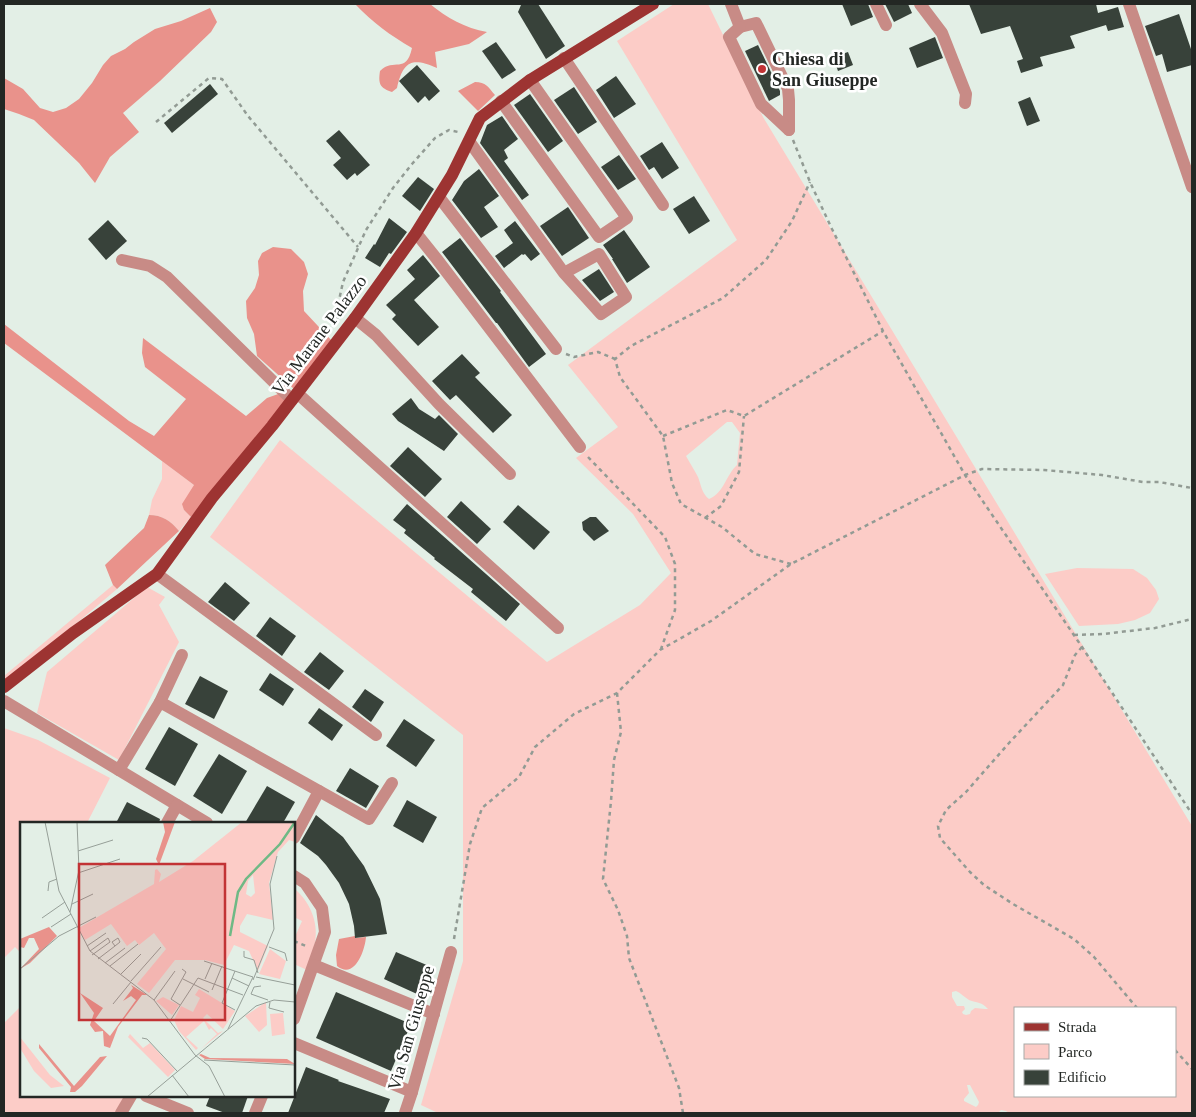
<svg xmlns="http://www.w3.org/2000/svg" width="1196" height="1117" viewBox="0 0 1196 1117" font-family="Georgia,serif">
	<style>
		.green { fill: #fcccc7; fill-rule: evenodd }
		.forest { fill: #e9928b }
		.building { fill: #38423a }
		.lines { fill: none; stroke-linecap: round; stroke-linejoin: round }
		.path { stroke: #929b94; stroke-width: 2.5; stroke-dasharray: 4 4; stroke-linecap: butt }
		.minor { stroke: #c88b86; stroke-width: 12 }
		.major { stroke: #9d3432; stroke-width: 12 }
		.poi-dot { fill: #c23335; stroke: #fff; stroke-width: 2 }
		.labels { text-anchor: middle; stroke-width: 5; stroke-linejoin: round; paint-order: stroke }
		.poi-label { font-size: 18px; font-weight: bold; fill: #232724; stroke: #fff; text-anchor: start }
		.street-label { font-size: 18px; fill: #232724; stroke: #fff }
		.inset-river { fill: none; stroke: #6fb985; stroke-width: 2.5 }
		.inset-road { fill: none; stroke: #969f98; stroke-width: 1 }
		.view { fill: #c23335; fill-opacity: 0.15; stroke: #c23335; stroke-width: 2.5 }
		.inset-edge { fill: none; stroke: #232724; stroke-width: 2.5 }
	</style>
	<rect width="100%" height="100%" fill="#e3efe6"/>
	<g class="green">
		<path d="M674,4H708L763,117L1192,826V1113H1009L1006,1111L1001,1110L998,1113H438L421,1105L463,961V735L210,537L280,440L547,662L640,605L671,573L633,514L576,458L618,427L568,365L737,240L617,41ZM727,422H732L740,433L737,465C726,475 724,493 709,499C702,494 701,485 698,477C695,471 690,463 686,456ZM956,991C961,993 964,997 969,1000C977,1003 982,1002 988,1009H985L975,1008L971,1011L970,1014L966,1015L963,1014L962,1012L965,1009L964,1006H957L952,997V992ZM1015,1008H1175V1096H1015ZM967,1085H970L979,1102L978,1105L976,1107L964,1101V1099L969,1093Z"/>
		<path d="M162,461L194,485L184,510L191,517L179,531C171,521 162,515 149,515L152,500L162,479Z"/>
		<path d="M1077,568L1133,569L1147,578L1156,590L1159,599L1150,613L1135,620L1118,624L1079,626L1045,574Z"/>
		<path d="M113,585L117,589L39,655L4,682V676Z"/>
		<path d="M147,587L165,597L159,605L179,642L119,760L37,713L47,672Z"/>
		<path d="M4,728L38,740L110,778L87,823H21V953L15,947L4,958Z"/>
		<path d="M294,888C311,903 320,924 314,948C313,955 309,963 307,970L294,964V939L302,921L294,917Z"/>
		<path d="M21,1006V1096H129L119,1113H4V1023Z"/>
	</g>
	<g class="forest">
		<path d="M355,4H430C447,18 465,28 487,32L469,44L435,52L437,68C412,57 403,61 397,88L392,92C380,88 378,84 380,71C394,57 406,75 412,48C390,35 373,23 355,4Z"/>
		<path d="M210,8L217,22L211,32L160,81L123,113L139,132L110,157L95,183L79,163L34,120L19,114L4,109V78L23,89L40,108L53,112L66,108L79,99L92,83L103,65L111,56L125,49L134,42L155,29L181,21Z"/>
		<path d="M475,82C486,82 488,87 495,95L478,111L458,91Z"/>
		<path d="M273,247L291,249L304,262L308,274L303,291L304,311L332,341L294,389L257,356L254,334L247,318L246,301L255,288L259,275L258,261L262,253Z"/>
		<path d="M4,324L129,421L154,436L186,399L145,367L142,353L143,338L246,416L267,398L281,393L288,400L191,517L184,510L182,504L194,485L4,343Z"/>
		<path d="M149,515C162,515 171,521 179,531L117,589L113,585L105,565L144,528Z"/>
		<path d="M355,936L356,938L366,937C365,950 355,980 337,966L336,955L339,939Z"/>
	</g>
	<g class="building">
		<path d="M525,4H538L565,46L546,59L518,12L521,5Z"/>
		<path d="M842,4H868L873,17L851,26Z"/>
		<path d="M885,4H908L912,13L894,22Z"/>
		<path d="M969,4H1096L1098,13L1118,7L1124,27L1108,31L1106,25L1070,36L1075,48L1040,57L1043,66L1021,73L1017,61L1023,59L1010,26L981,34Z"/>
		<path d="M1179,14L1192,52V65L1167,72L1162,54L1156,56L1145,26Z"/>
		<path d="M935,37L943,58L917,68L909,48Z"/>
		<path d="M496,42L516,70L502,79L482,51Z"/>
		<path d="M758,45L780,91V95L769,101L745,51Z"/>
		<path d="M848,52L853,65L838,71L833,57Z"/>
		<path d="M417,65L440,91L429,101L425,96L418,103L399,81Z"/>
		<path d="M616,76L636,104L614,118L596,90Z"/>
		<path d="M210,84L218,94L172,133L164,123Z"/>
		<path d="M574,87L597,122L578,134L554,100Z"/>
		<path d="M530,94L563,141L548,152L514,105Z"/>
		<path d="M1030,97L1040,121L1027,126L1018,102Z"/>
		<path d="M502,116L518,139L504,150L508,158L504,161L529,195L522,200L480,143L487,125Z"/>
		<path d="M339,130L370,165L357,176L355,173L347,180L333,165L341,158L326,141Z"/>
		<path d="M662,142L679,168L662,179L654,167L649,170L640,156Z"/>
		<path d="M619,155L636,179L618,190L601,167Z"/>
		<path d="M479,169L499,196L484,207L498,227L481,238L452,200L464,181Z"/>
		<path d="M418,177L434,189L420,211L402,196Z"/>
		<path d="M694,196L710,221L689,234L673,209Z"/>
		<path d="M568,207L589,238L562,256L540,226Z"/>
		<path d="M389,218L407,232L391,254L389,253L380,267L365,258L374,244L375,245Z"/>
		<path d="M108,220L127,241L106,260L88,239Z"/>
		<path d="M515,221L540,254L531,261L525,254L523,255L522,254L504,268L495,256L513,243L504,230Z"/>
		<path d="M624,230L650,267L627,283L612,259H613L603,245Z"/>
		<path d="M460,238L501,291L500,292L546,354L529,367L497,323H496L442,252Z"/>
		<path d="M423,255L440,276L414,300L439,327L418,346L392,319L396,315L386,305L415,279L407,270Z"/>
		<path d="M599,269L614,292L600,301L582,280Z"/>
		<path d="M462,354L480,373L475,377L512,415L493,433L456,395L450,400L432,381Z"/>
		<path d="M411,398L419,409L435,419L439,415L458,434L444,451L398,421L392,414Z"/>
		<path d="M408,447L442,479L425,497L390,466Z"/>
		<path d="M461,501L491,529L477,544L447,517Z"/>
		<path d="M407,504L520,604L506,621L471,592L473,589L434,559L435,558L404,533L406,530L393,520Z"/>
		<path d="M518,505L550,532L534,550L503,522Z"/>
		<path d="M590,517H596L609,531L594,541L583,530L582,522Z"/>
		<path d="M225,582L250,603L234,621L208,602Z"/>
		<path d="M270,617L296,636L282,656L256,636Z"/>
		<path d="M320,652L344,671L329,690L304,672Z"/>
		<path d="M270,673L294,689L283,706L259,690Z"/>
		<path d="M200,676L228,691L214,719L185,704Z"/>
		<path d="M365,689L384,702L371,722L352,707Z"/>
		<path d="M319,708L343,725L332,741L308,723Z"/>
		<path d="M404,719L435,740L416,767L386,746Z"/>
		<path d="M169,727L198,744L175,786L145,769Z"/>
		<path d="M219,754L247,771L222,814L193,796Z"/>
		<path d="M350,768L379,786L366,808L336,791Z"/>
		<path d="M267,786L295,802L283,823H245Z"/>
		<path d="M407,800L437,817L423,843L393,826Z"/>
		<path d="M127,802L160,819L159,823H116Z"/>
		<path d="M316,815L343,837L364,866L380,899L387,934L355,938L354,926L349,904L339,883L326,865L318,856L300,843Z"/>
		<path d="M396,952L429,966L417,994L384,979Z"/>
		<path d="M336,992L411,1024L391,1071L316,1038Z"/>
		<path d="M306,1067L339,1080L338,1081L390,1099L384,1113H288Z"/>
		<path d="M210,1096H248L242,1113H225L206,1106Z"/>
	</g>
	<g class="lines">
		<g class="path">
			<path d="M156,122L209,78L222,79L248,116L358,247"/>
			<path d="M793,140L810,182L832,229L883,331L965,475L1082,647L1192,814"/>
			<path d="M338,320L336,314L343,282L366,230L393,188L412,164L435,138L449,130L458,132"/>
			<path d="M566,354L574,357L598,352L615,359"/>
			<path d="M663,436L727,410L744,416L883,331"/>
			<path d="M588,457L665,537L675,564V610L661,649"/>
			<path d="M705,518L721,506L739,472L744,416"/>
			<path d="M791,564L755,554L722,527L681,504L672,483L663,436L620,377L615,359L631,346L723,298L766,260L792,221L810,182"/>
			<path d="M1074,635L1103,634L1155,628L1192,619"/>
			<path d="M1082,647L1075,655L1063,685L1009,743L966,792L946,810L938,826L940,838L970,872L984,885L1013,904L1074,939L1094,957L1137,1008"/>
			<path d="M617,693L621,732L614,760L611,801L603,879L618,910L627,936L629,958L679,1088L683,1113"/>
			<path d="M294,932V926"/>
			<path d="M454,939L470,844L482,808L519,777L535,747L574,714L617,693L660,650L711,621L791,564L965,475L982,469L1044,470L1102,475L1143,482H1159L1192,488"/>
			<path d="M294,941L306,946"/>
			<path d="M1175,1050L1192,1069"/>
		</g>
		<g class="minor">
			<path d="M731,4L740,27L756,23L788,89L789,100V130"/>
			<path d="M876,4L886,25"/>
			<path d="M920,4L942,33L966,94L965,103"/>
			<path d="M1129,4L1192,187"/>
			<path d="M740,27L729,37L761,104L789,130"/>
			<path d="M564,58L663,205"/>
			<path d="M501,101L599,237L627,218L530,80"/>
			<path d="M469,141L564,273L601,314L626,297L599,254L564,273"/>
			<path d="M439,197L556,349"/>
			<path d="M416,233L436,258L580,447"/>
			<path d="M122,260L150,266L167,277L292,400"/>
			<path d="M355,318L376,335L439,404L510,474"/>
			<path d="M297,393L558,628"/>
			<path d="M157,574L376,735"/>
			<path d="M4,701L207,823"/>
			<path d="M160,702L182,655"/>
			<path d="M119,770L160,702L369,819L392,783"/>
			<path d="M167,823L177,805"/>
			<path d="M294,838L319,791"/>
			<path d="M294,876L305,883L322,908L325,932L294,1019"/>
			<path d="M314,965L434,1014"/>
			<path d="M294,1043L412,1092"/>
			<path d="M146,1096L188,1113"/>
			<path d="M121,1113L131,1096"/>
			<path d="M255,1113L262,1096"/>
			<path d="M405,1113L412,1092L451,952"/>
		</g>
		<path class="major" d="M4,687L73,633L157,574L212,498L272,426L355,318L416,233L452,175L480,118L530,80L653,4"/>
	</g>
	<circle class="poi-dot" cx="762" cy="69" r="5"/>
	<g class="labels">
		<g class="poi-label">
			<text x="772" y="65">Chiesa di<tspan x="772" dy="21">San Giuseppe</tspan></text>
		</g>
		<g class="street-label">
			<text transform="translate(319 335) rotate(-53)" y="6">Via Marane Palazzo</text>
			<text transform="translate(411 1028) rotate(-74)" y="6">Via San Giuseppe</text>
		</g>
	</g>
	<g transform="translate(20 822)">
		<rect width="275" height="275" fill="#e3efe6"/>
		<path d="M222,0H275V20L269,18L258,30L249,61L253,98L227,92L220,104V110L248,124L238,149L229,129L214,123L204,143L185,138H155L129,171L117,162L146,127L134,111L119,123L115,118L107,124L91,102L65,118L57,107L134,62L135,48L137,47L141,52L139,60L173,39ZM233,53L235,71L231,75L226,72L228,59ZM250,127L266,139L260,157L239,152ZM179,167L215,189L203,207L187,192L183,196L198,211L203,209L181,227L197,212L191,206L189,208L184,199L166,215L178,226L176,228L159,209L154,198L161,184L173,190L180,176L175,173ZM143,175L159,183L152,193L136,179ZM246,180L247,203L239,210L225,194ZM263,191L265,212L252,214L250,192ZM110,212L123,226L130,221L155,248L148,255L108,215ZM0,215L30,253L44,264L31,266L14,249L0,226Z" fill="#fcccc7" fill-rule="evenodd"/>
		<path d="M143,0H155L139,43L136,37L145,10ZM29,105L37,114L10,141L0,147L19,127L14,116H9L4,126L0,125V117ZM111,163L127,173H122L98,205L90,226L84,224L83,209L75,210L70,203L74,191L60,171L83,186L74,199L90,214L116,178L111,174L103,179L113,166ZM19,222L54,264L80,235L87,234L62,264L55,270H50L51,265L19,226ZM181,232L190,236L267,237L275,242L185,237L179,233Z" fill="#e9928b"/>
		<path class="inset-river" d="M210,114L218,70L226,57L260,22L275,0"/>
		<path class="inset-road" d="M25,0L39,69L70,129L134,178L175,233M58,29L93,18M58,51L100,37M28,69L29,60L37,57M52,82L73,72M50,90L59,48L57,0M22,96L45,80M31,105L51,92M67,124L86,111M249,125L265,131L267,139M70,129L88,116L90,120L72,133M224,129V135L234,138L238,151M78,137L95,124L100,120L98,116L92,120L95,124M184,139L233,155L208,207M85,141L105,126M90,144L118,122M0,147L39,114L76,95M215,149L202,181L215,188M101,152L121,132M236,155L275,163M212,156L229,164M163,157L189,170M185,157L192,141M233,158L254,107L250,62L257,34M111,159L141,125M241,164L234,165L231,172L248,178M192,168L202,144M134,178L155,149M250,180L249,186L264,190M93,182L111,160M160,183L151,177L166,150L162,147M150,199L178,156L223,173M122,216L127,217L157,249M175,233L189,244L205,275M184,238L275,243M152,253L169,275M127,275L236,184L254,178L275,180"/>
		<path class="view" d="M59,42H205V198H59Z"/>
		<rect width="275" height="275" class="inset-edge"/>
	</g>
	<rect width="1196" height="1117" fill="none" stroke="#232724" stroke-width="10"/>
	<rect x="1014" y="1007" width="162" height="90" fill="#ffffff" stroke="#a7a9a7"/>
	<rect x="1024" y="1023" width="25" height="8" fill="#9d3432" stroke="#a7a9a7"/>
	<text x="1058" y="1032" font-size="15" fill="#232724">Strada</text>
	<rect x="1024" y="1044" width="25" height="15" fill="#fcccc7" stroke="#a7a9a7"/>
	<text x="1058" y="1057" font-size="15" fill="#232724">Parco</text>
	<rect x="1024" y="1070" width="25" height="15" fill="#38423a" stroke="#a7a9a7"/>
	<text x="1058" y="1082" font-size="15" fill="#232724">Edificio</text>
</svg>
